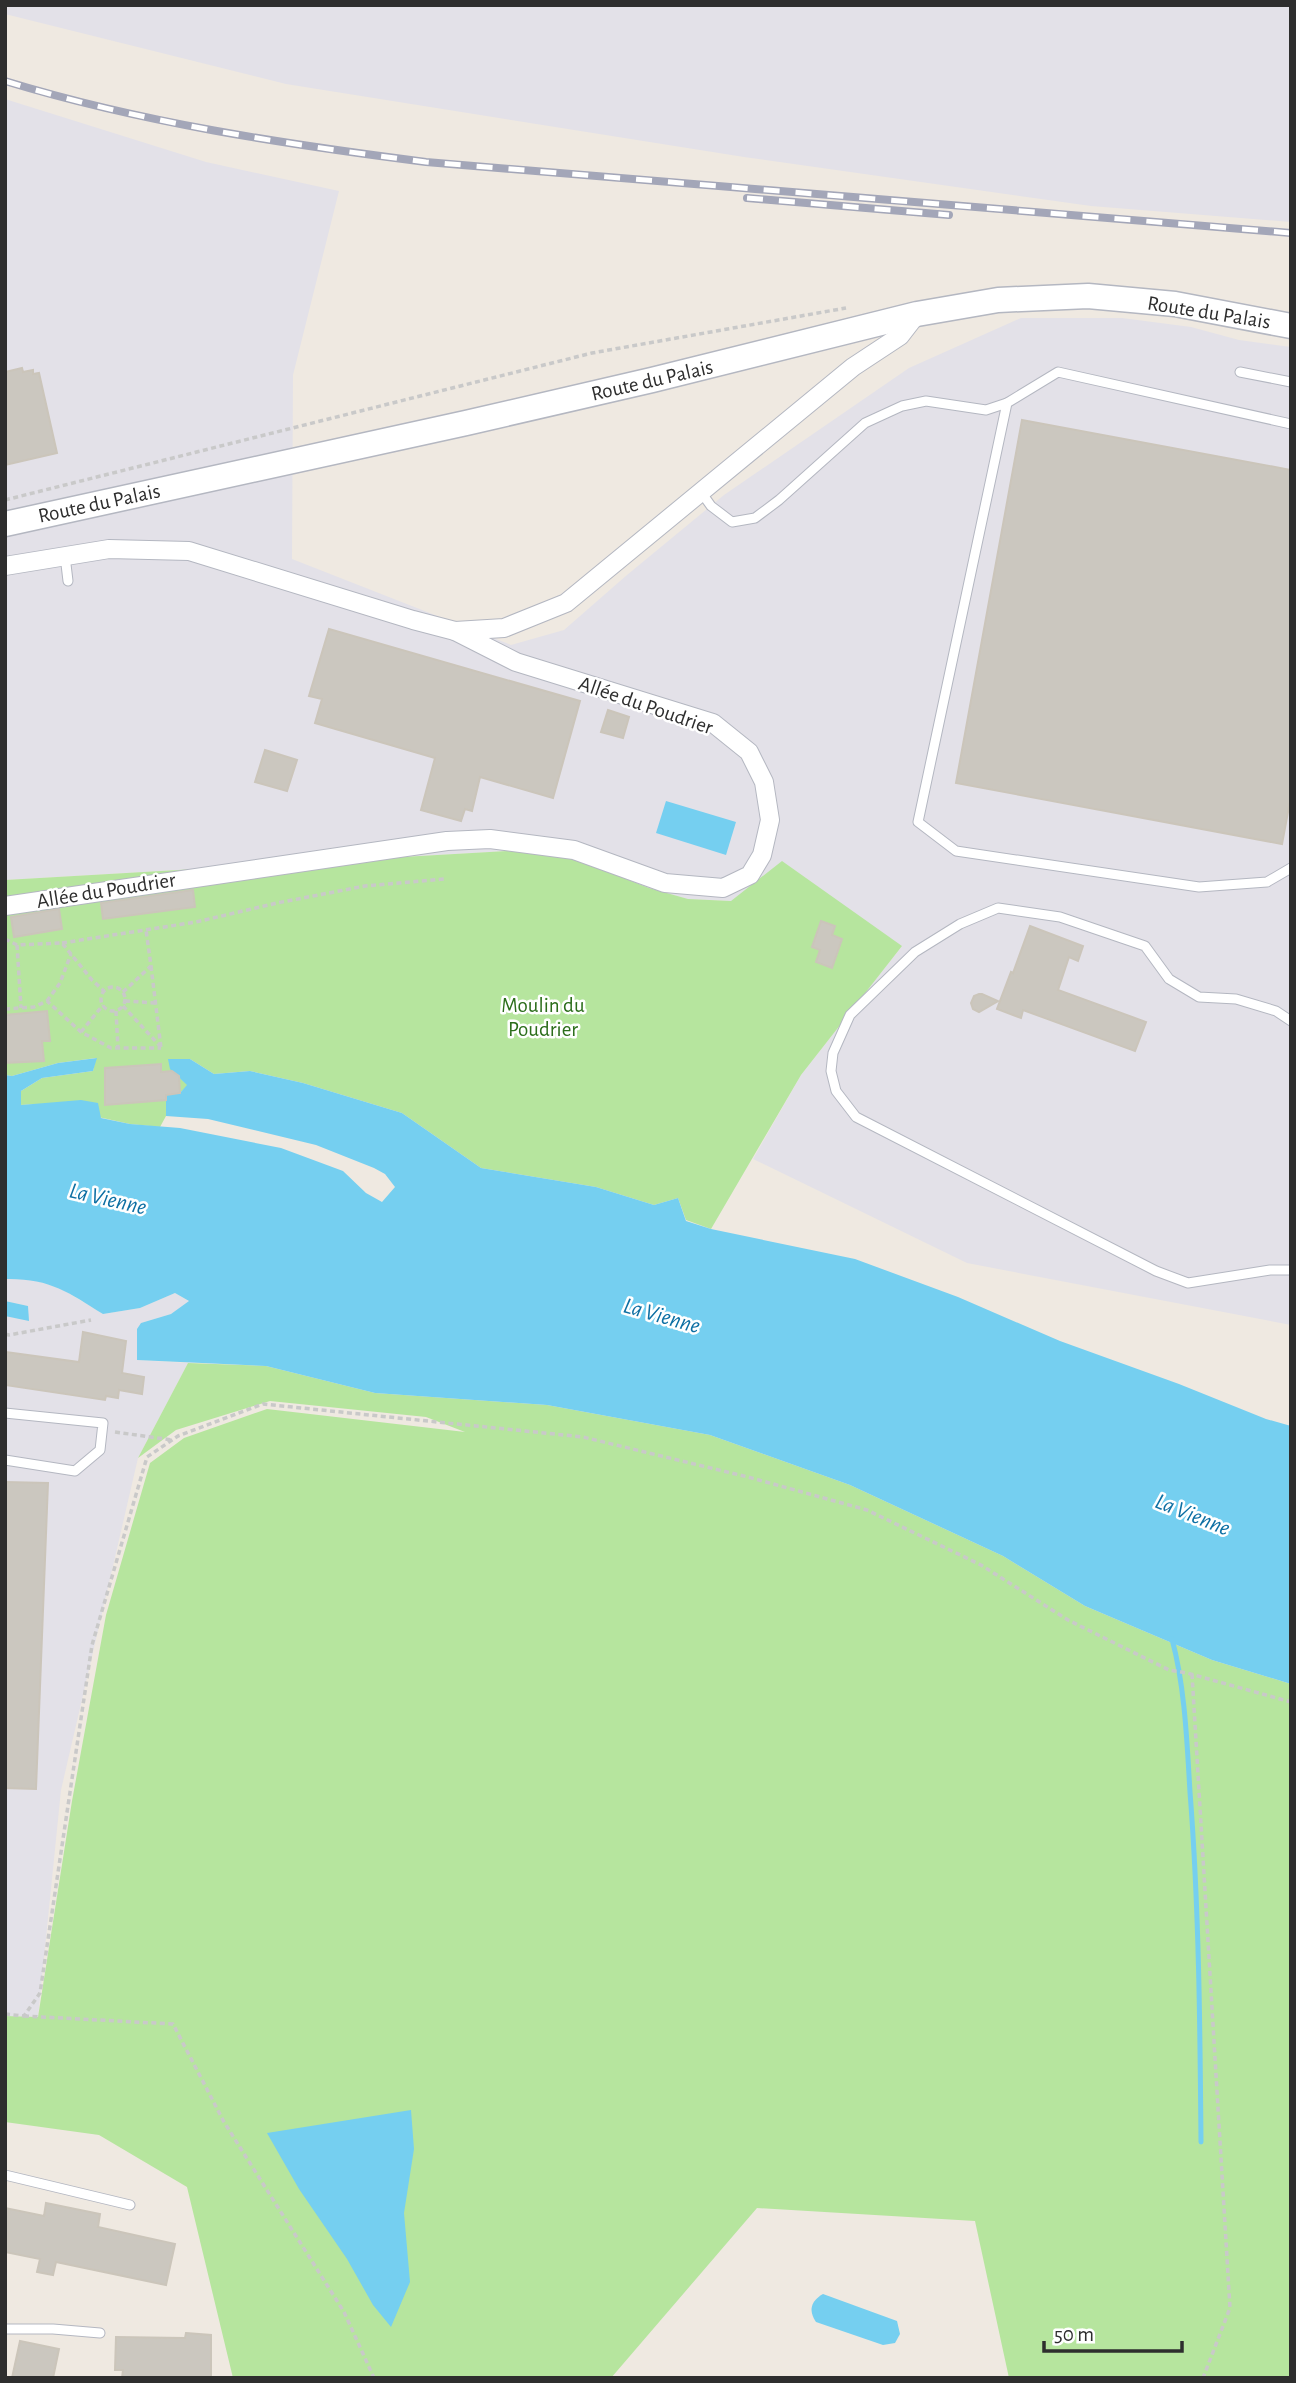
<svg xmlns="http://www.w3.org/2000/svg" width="1296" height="2383" viewBox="0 0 1296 2383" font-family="'Alegreya Sans',sans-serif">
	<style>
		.industrial { fill: #e3e1e8 }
		.green { fill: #b6e59e }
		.water { fill: #75cff0 }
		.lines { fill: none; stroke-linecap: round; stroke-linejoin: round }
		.stream { stroke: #75cff0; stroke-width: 5 }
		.building { fill: #cbc7bf; stroke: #cbc5ba; stroke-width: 2 }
		.service-casing { stroke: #b4b7c1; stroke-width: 11 }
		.minor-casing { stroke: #b4b7c1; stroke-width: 20 }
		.secondary-casing { stroke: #b4b7c1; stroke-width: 27 }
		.path { stroke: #c9c9c9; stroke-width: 3.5; stroke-dasharray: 5 3.5; stroke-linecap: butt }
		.service { stroke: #fff; stroke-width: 9 }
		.minor { stroke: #fff; stroke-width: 18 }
		.secondary { stroke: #fff; stroke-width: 24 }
		.rail-casing { stroke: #a3a6b8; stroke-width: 8 }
		.rail { stroke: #fff; stroke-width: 5; stroke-dasharray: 16; stroke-linecap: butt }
		.labels { text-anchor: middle; stroke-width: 5; stroke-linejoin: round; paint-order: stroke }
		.street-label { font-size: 21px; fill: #2e2e2e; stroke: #fff }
		.park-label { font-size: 21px; fill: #2c6e1b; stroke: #fff }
		.water-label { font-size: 23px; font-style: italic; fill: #0d6fa3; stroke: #fff }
	</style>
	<rect width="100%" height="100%" fill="#efe9e1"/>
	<g class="industrial">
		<path d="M5,5H1291V222L1091,206L744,157L286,84L5,14Z"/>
		<path d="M5,99L206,162L339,191L293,375L292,559L511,645L564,630L627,575L724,495L909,368L1021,318H1122L1191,327L1239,340L1291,347V1325L967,1263L753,1159L801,1075L902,946L732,901L688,899L507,851L5,880Z"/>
		<path d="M5,1279H29L60,1288L103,1314L140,1308L175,1293L190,1302L171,1314L141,1323L137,1360L188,1363L138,1458L61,1790L38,2017L5,2016V1316H9L28,1306L5,1301Z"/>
	</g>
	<g class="green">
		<path d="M507,851L545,853L578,860L649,888L688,899L731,901L782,861L902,946L801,1075L711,1229L686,1220L678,1198L654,1205L596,1187L481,1168L402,1113L303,1083L250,1071L214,1074L190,1059L172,1071L188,1085L180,1093L166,1095V1116L160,1127L130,1124L39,1104L20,1105L21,1091L42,1078L93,1071L96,1058L58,1063L12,1076L5,1075V880Z"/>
		<path d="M188,1363L266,1366L375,1393L547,1405L710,1435L850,1485L1003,1556L1085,1606L1212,1660L1291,1684V2378H1009L975,2221L757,2208L611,2378H233L187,2187L99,2135L5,2122V2016L38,2017L72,1801L106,1615L150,1463L184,1438L267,1409L465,1432L426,1417L270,1401L176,1430L138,1458Z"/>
	</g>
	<g class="water">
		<path d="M666,801L736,822L726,855L656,833Z"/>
		<path d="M97,1058L93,1071L42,1078L21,1091V1105L81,1100L98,1103L101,1118L130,1124L180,1128L281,1148L343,1171L366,1193L382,1202L395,1187L385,1174L374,1168L316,1145L208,1119L166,1116V1095L180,1093L187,1085L170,1069L168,1059H190L214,1074L250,1071L303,1083L402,1113L481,1168L596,1187L654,1205L678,1198L686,1221L711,1229L855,1259L958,1297L1060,1341L1179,1384L1266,1419L1291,1426V1684L1212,1660L1085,1606L1003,1556L850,1485L710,1435L547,1405L375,1393L266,1366L137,1360V1329L141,1323L171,1314L189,1301L175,1293L140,1308L103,1314C68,1292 49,1278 5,1279V1075L12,1076L58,1063Z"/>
		<path d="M5,1301L28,1306L29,1321L5,1316Z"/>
		<path d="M411,2110L414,2149L404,2213L410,2282L391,2327L373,2305L347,2259L299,2189L267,2133Z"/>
		<path d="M823,2294L897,2321L900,2334L895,2343L883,2345L816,2322C808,2310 811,2301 823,2294Z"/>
	</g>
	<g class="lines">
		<path class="stream" d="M1172,1639C1185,1687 1187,1743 1190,1792C1199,1908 1200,2025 1201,2142"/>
	</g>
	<g class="building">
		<path d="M22,368L23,372L33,370V374L39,373L57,453L5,465V372Z"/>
		<path d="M1022,420L1291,470V796L1282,844L956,783Z"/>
		<path d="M329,629L580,701L553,798L480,777L472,811L465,809L461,821L421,810L435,758L315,723L322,699L309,696Z"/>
		<path d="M608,710L629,717L623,738L601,732Z"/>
		<path d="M265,750L297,760L287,791L255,782Z"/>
		<path d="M193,890L195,907L103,919L101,903Z"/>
		<path d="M59,909L62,929L14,937L11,917Z"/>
		<path d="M821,921L835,926L832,935L842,939L832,968L816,962L820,950L812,947Z"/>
		<path d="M1030,926L1083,946L1078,961L1069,957L1058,990L1146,1022L1135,1051L1023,1010L1021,1018L997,1009L1011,972L1013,973Z"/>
		<path d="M979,994H982L998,1001L979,1012L973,1009L971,1003L974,996Z"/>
		<path d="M47,1011L50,1041H42L44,1061L5,1063V1015Z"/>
		<path d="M161,1064V1072L172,1071L179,1076L180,1093L166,1095V1100L105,1105V1068Z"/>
		<path d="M83,1332L126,1341L122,1373L144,1377L142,1394L119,1390L118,1398L106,1396L105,1400L5,1385V1352L79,1362Z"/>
		<path d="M5,1482L48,1483L36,1789L5,1788Z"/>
		<path d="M46,2203L100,2214L98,2227L175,2244L166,2285L56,2262L53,2275L37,2272L40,2259L5,2252V2208L44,2216Z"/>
		<path d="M186,2333L211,2335V2378H122L123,2370H115L116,2337L185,2338Z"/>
		<path d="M20,2341L59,2349L53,2378H12Z"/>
	</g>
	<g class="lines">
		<defs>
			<g id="service">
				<path d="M1240,372L1291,382"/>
				<path d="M1291,424L1058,372L1007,403L918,822L956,851L1199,887L1267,882L1291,868"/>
				<path d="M701,492L711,506L732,522L755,518L779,500L865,423L902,406L926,401L986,410L1007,403"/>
				<path d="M65,556L68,581"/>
				<path d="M1291,1021L1276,1011L1236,999L1199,997L1169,979L1145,946L1060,917L998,908L960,924L915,952L850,1015L833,1053L831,1071L836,1091L856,1117L1156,1271L1188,1283L1270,1270H1291"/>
				<path d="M5,1413L103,1423L100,1450L75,1471L5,1460"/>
				<path d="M5,2175L130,2205"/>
				<path d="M5,2329H53L100,2333"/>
			</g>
			<g id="minor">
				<path d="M5,566L109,549L189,551L413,620L455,631L516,662L713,723L749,752L764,782L770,820L762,855L750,875L723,888L665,883L574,850L490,839L447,841L5,906"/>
				<path d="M455,631L504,628L566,603L853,367L900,336L917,314"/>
			</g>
			<path id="secondary" d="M5,524L466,423L652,380L917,314L998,300L1088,296L1175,304L1291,326"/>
		</defs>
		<use href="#service" class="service-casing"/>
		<use href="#minor" class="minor-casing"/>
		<use href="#secondary" class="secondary-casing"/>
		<g class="path">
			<path d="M5,500L592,353L846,308"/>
			<path d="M5,939L17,945L62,943L92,980L104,991"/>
			<path d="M62,943L196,922L277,903L365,886L445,879"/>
			<path d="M17,945L21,1008"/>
			<path d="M151,966L161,1048"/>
			<circle cx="113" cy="999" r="12"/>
			<path d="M123,992L151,966L146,930"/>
			<path d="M47,1001L60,983L71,954"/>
			<path d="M125,1001L156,1003"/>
			<path d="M123,1006L160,1046"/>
			<path d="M5,1009L34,1007L47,1001L81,1032L111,1048H161"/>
			<path d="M116,1011L118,1048"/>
			<path d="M81,1032L103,1005"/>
			<path d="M5,1334L9,1335L91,1320"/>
			<path d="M115,1432L172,1440"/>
			<path d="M1192,1674L1230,2308L1203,2378"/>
			<path d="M5,2014L24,2016L40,1993L92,1645L147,1457L178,1436L263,1404L583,1437L748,1477L867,1510L981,1565L1068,1620L1169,1670L1187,1673L1291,1702"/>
			<path d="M24,2016L173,2024L224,2122L344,2312L374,2378"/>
		</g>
		<use href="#service" class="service"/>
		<use href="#minor" class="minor"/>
		<use href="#secondary" class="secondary"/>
		<defs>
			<g id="rail">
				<path d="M5,81C143,123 284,144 426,162L1291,233"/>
				<path d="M747,198L949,215"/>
			</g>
		</defs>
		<use href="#rail" class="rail-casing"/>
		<use href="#rail" class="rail"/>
	</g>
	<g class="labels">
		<g class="street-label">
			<text transform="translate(1209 312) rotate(9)" y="7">Route du Palais</text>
			<text transform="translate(652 380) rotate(-13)" y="7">Route du Palais</text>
			<text transform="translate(99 503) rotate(-12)" y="7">Route du Palais</text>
			<text transform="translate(646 705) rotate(19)" y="7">Allée du Poudrier</text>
			<text transform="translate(106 890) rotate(-9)" y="7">Allée du Poudrier</text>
		</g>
		<g class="park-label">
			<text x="543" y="1012">Moulin du<tspan x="543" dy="24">Poudrier</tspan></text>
		</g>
		<g class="water-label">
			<text transform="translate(108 1198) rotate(13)" y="8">La Vienne</text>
			<text transform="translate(662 1315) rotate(16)" y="8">La Vienne</text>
			<text transform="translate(1193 1514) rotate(22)" y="8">La Vienne</text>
		</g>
	</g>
	<rect width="1296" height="2383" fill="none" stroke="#2e2e2e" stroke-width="14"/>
	<path d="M1044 2341v10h138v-10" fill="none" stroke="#2e2e2e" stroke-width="3.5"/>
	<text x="1054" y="2341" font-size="21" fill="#2e2e2e" stroke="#ffffff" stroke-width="5" paint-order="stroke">50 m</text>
</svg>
